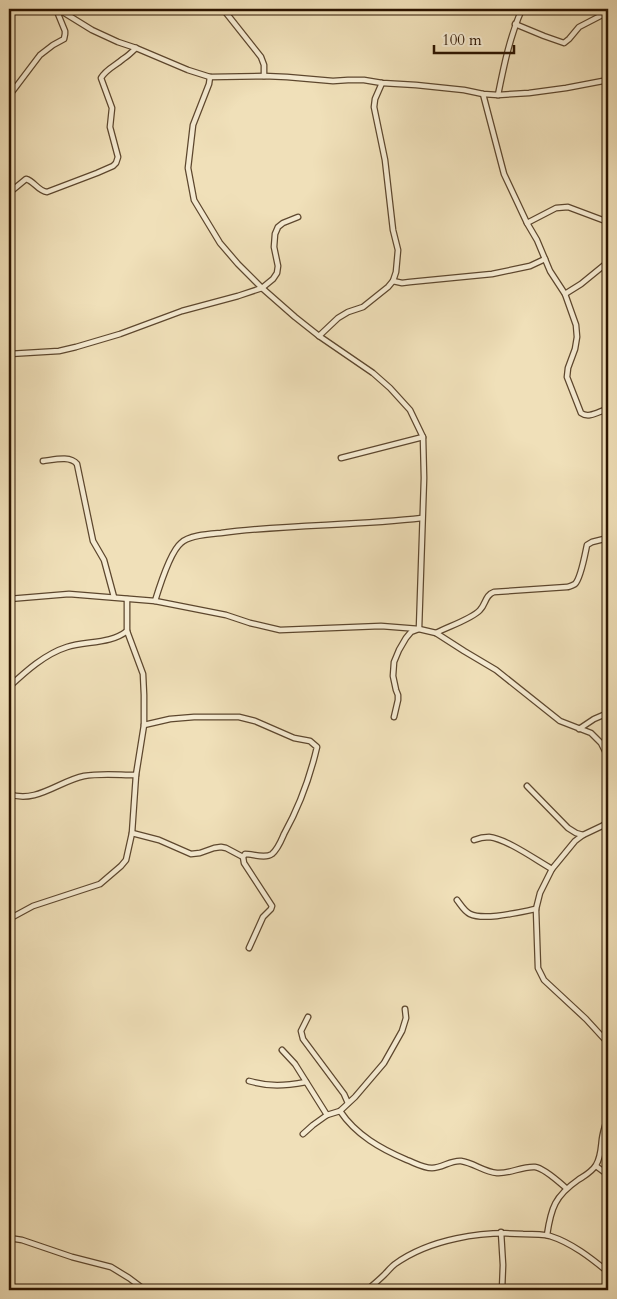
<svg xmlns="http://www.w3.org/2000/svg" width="617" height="1299" viewBox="0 0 617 1299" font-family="Cardo,serif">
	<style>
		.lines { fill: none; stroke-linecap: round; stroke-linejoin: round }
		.minor-casing { stroke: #5d472e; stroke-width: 7 }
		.minor { stroke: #f5ebd2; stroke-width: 4.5 }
	</style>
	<rect width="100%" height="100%" fill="#f0e0b9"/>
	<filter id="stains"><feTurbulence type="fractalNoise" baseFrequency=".004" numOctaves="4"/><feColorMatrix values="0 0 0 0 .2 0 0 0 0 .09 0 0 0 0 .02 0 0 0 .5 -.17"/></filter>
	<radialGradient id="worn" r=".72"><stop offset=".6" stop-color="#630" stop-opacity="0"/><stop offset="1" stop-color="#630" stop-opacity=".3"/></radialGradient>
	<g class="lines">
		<defs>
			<g id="minor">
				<path d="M58,9L92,30L118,42L136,48L188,70L210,77L264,76L287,77L333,81L348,80H364L382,83L416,85L464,90L483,94L498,95L529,93L566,88L608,80"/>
				<path d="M223,9L261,57L264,65V76"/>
				<path d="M515,24L544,36L564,43L569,39L579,27L608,12"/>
				<path d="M210,77L209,84L193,125L188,168L194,200L220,243L238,264L262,288L295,317L319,336L373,373L390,388L410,410L423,437L424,478L419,629L411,632L406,638L399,650L394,662L393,676L396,690L398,695V700L394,717"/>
				<path d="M382,83L375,99L374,107L385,160L393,230L398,250L396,272L393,281"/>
				<path d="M483,94L504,174L527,223L537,240L550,271L565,294L576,325L577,337L575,349L568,368L567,377L581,413C589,419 599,411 608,409"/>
				<path d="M498,95C504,65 510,36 522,9"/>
				<path d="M9,96L40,55L53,45L64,39L65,34V31L56,9"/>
				<path d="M9,193L26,179C34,181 38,191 47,192L97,173L113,166L116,163L118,157L110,127L112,108L101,78C106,69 115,66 123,59C128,56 132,52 136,48"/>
				<path d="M527,223L556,208L568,207L608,222"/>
				<path d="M565,294L581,284L608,262"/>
				<path d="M319,336L338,318L348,312L363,307L388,287L393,281L402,283L410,282L492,274L530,266L545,259"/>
				<path d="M9,354L59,351L76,347L120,334L182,311L238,296L262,288L273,279L277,273L278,266L274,247L275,234L278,227L283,223L298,217"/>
				<path d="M341,458L423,437"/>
				<path d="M43,461C53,460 70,455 77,464L93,541L104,560L114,597"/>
				<path d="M9,599L69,594L155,601L226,615L250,623L280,630L381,626L419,629L436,633L464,651L496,670L560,721L591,733L601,743L608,757"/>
				<path d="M155,601C159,588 171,551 181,543C189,535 210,534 221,533C288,524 355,526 422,518"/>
				<path d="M436,633C447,627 472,619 480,610C486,604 485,595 494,592L567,587C569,587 573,585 575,584C581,578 585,554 587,545L592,542L608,538"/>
				<path d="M9,687C26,671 45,654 67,647C86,641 111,644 127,631"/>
				<path d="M144,725L170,719L194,717H239L255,721L294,738L310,741L317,747C310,777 299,807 284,834C281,841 278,849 272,854C265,859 253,854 245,854L243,857L244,863L272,906L271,909L263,917L249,948"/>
				<path d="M579,729L594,719L608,713"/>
				<path d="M527,786L568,828L576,833L583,835"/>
				<path d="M9,794C36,804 59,781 84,776C100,773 119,775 136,775"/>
				<path d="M608,822L602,826L583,835L575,841L552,869L540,893L536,909L538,968L544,980L586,1019L608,1043"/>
				<path d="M132,833L159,840L191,854L200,853L214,848L221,847L226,848L243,857"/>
				<path d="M474,840C479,838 484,837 489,837C507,839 536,860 552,869"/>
				<path d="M457,900C461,905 464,911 470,914C484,921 520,912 536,909"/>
				<path d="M9,919L33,906L100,884L121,866L126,860L132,833L136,775L144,725V695L143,674L127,631V599"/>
				<path d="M308,1017L301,1031L303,1039L344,1094L348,1103"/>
				<path d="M282,1050L295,1064L327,1115"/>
				<path d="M249,1081C270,1087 284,1086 306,1082"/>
				<path d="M340,1111C356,1135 381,1149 407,1160C415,1163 423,1168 432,1168C442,1168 451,1160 461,1161C474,1163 484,1172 497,1173C510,1174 522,1166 535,1167C544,1168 559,1182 566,1188"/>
				<path d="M303,1134L313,1125L327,1115L340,1111L355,1097L384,1063L402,1031L406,1018L405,1009"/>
				<path d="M596,1166L608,1175"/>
				<path d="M501,1232L503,1265L502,1290"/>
				<path d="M547,1235C551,1208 555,1196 578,1180C584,1176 592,1172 596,1165C601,1157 601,1147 602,1139C603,1131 606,1123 608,1116"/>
				<path d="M9,1238L22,1240L72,1257L111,1267L129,1278L145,1290"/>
				<path d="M367,1290C373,1285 379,1280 384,1275C388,1271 391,1267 395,1264C430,1239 481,1231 523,1234C532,1234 542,1234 550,1236C572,1243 591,1258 608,1272"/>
			</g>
		</defs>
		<use href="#minor" class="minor-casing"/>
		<use href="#minor" class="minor"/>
	</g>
	<rect width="617" height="1299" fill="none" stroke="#f0e0b9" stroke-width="30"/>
	<rect x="10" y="10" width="597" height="1279" fill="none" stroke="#2c1400" stroke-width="2.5"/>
	<rect x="15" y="15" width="587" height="1269" fill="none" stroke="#2c1400"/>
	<path d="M434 45v8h80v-8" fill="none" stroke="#2c1400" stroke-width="2.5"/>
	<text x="442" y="45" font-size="15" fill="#2c1400" stroke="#f5ebd2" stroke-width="4" paint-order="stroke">100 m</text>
	<rect width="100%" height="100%" filter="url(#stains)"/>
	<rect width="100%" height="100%" fill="url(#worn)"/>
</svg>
